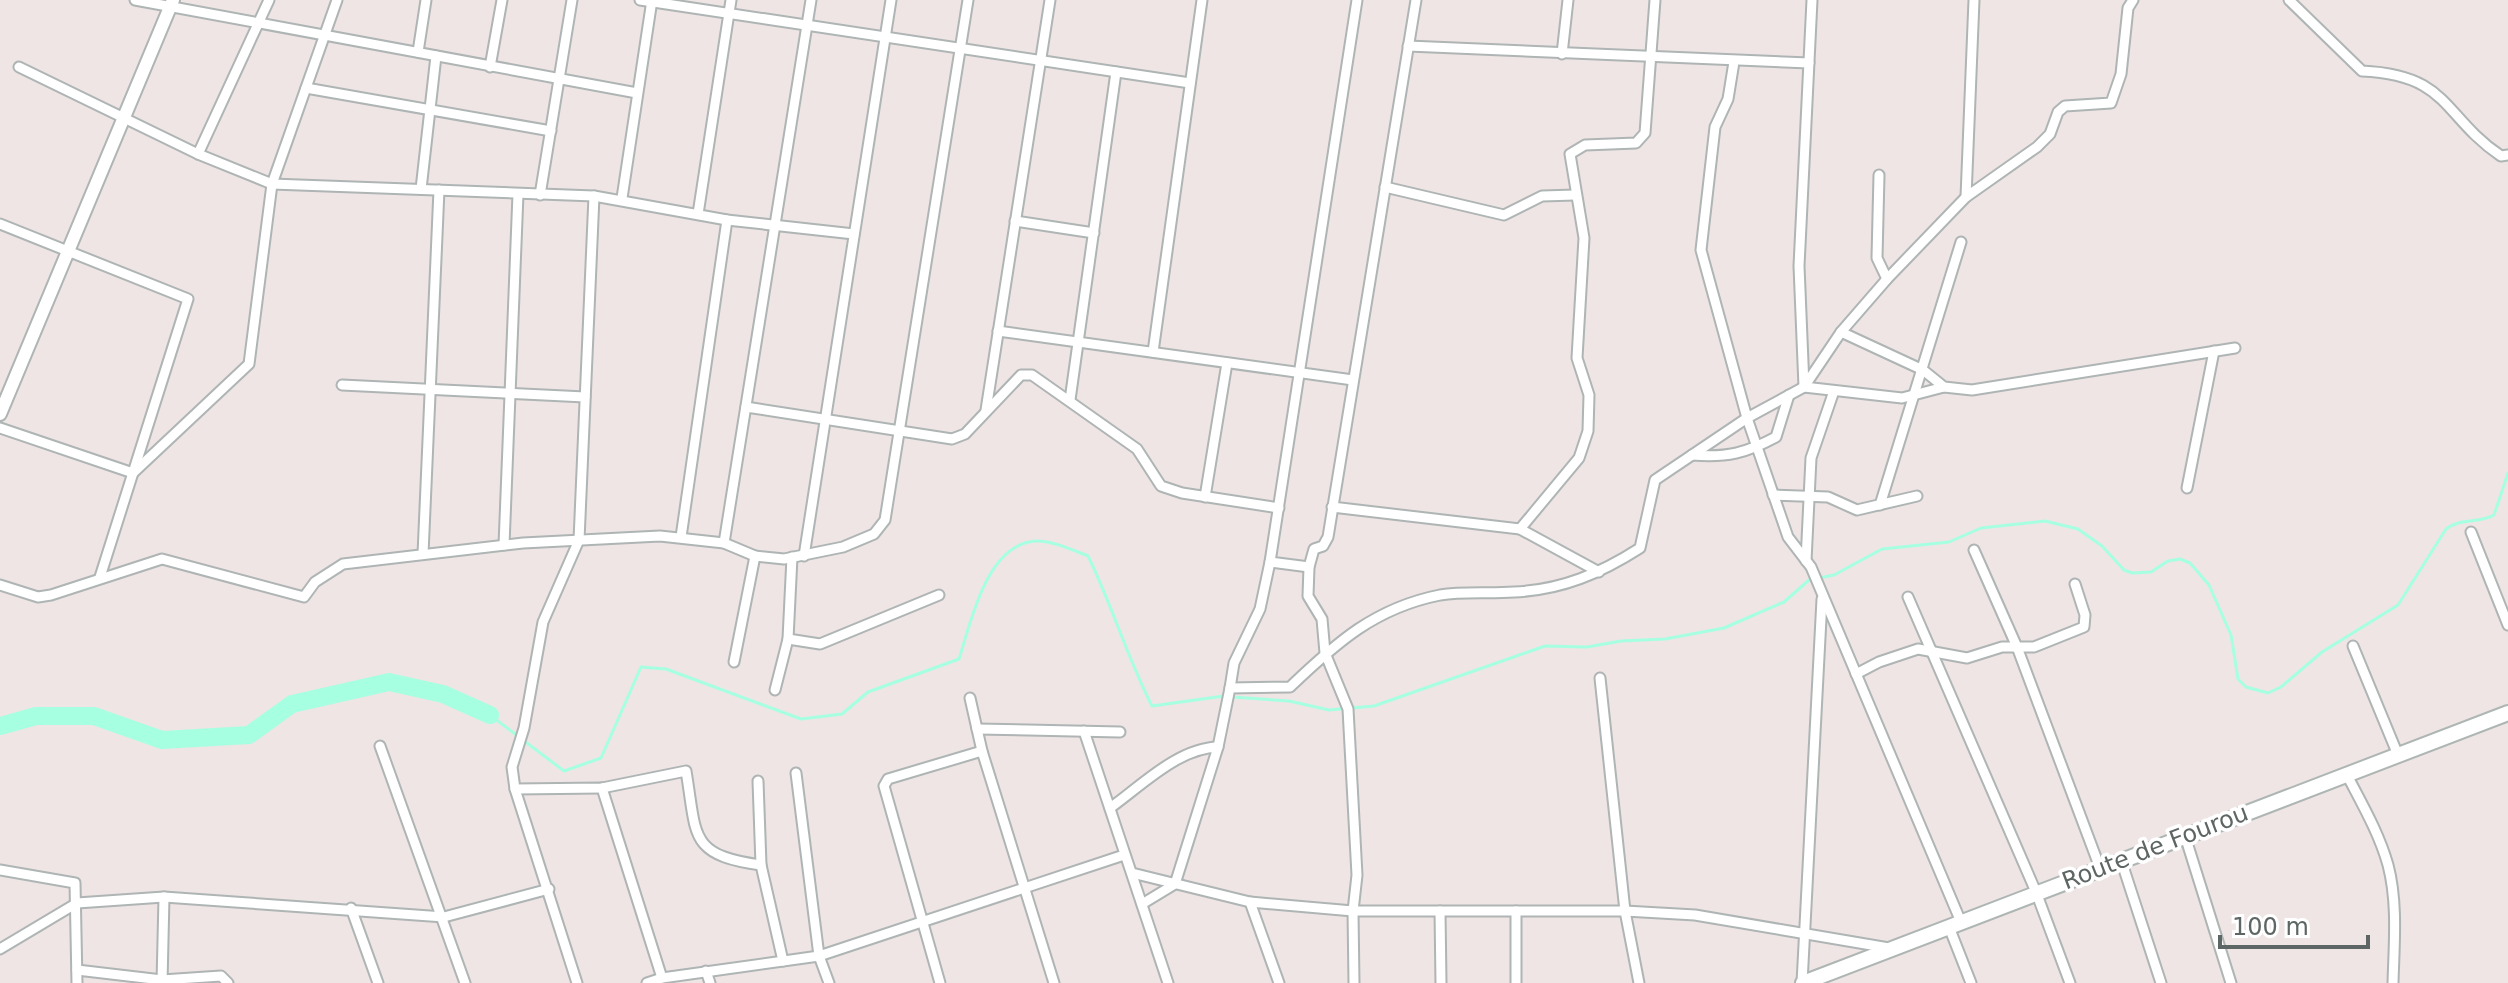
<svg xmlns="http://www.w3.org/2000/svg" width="2508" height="983" viewBox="0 0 2508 983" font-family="'DejaVu Sans',sans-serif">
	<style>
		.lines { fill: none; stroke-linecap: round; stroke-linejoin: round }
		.stream { stroke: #a6ffe1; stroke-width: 3 }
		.river { stroke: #a6ffe1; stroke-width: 18 }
		.minor-casing { stroke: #aeb5b4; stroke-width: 13 }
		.tertiary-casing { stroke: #aeb5b4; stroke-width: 16 }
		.secondary-casing { stroke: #aeb6b4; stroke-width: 18 }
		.minor { stroke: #fff; stroke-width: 9 }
		.tertiary { stroke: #fff; stroke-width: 12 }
		.secondary { stroke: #fff; stroke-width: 14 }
		.labels { text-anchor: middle; stroke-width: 7; stroke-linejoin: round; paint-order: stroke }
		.street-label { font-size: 24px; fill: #5d6664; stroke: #fff }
	</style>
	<rect width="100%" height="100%" fill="#efe5e5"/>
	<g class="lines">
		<g class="stream">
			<path d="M1232,697L1289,701L1329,710L1374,706L1545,646L1587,647L1621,641L1665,639L1724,628L1784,602L1809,580L1834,575L1882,549L1949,542L1981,528L2045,521L2078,529L2102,546L2124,570L2132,573L2151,572L2168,561L2180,559L2190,563L2209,585L2231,635L2238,679L2246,687L2268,693L2281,687L2322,652L2398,605L2446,529C2462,517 2478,524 2494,515L2508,473"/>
			<path d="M490,715L564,771L601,758L641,667L666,669L801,719L842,714L868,692L959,659C971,622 986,545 1035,541C1051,540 1073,550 1088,556C1112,605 1127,657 1152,706L1224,696"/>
		</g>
		<path class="river" d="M0,726L36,716H94L162,740L249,735L292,704L389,682L443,694L490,715"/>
		<defs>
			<g id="minor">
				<path d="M135,0L637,93"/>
				<path d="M640,0L1190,83"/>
				<path d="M1812,0L1799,266L1804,387L1902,398L1944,387"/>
				<path d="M2289,0L2362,71C2450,75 2442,116 2501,156L2508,155"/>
				<path d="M1408,46L1809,63"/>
				<path d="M418,52L426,0"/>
				<path d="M1562,54L1568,0"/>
				<path d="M1734,62L1728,99L1715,127L1701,250L1747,418L1788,537L1811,567L1961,922"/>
				<path d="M19,67L198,154L272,184L594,196L727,220L854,234"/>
				<path d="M490,67L502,0"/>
				<path d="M306,88L551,131"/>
				<path d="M198,154L269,0"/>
				<path d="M1879,175L1877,258L1887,279"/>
				<path d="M1385,187L1504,215L1542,196L1575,195"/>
				<path d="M421,189L436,56"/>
				<path d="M540,195L572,0"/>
				<path d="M1966,197L1974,0"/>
				<path d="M622,198L652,0"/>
				<path d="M698,214L731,0"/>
				<path d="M1015,221L1094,233"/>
				<path d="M0,224L188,299L100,577"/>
				<path d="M998,331L1353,380"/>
				<path d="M1841,332L1923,370L1944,387L1972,390L2235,348"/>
				<path d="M1153,352L1202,0"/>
				<path d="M342,385L585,397"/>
				<path d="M1070,400L1116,72"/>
				<path d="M746,407L952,439L965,434L1021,375H1032L1137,449L1161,486L1182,493L1279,508"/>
				<path d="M986,410L1050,0"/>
				<path d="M0,428L133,473L249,364L272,184L337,0"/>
				<path d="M1692,455C1727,458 1746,453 1776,437L1789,395"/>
				<path d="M2187,488L2214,351"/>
				<path d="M1773,495L1828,497L1857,510L1917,496"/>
				<path d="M1205,497L1227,363"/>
				<path d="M1880,505L1961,242"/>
				<path d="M1332,507L1520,529L1599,572"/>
				<path d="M1520,529L1579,458L1588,431L1589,395L1577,358L1584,238L1570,154L1585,145L1636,143L1645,133L1655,0"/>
				<path d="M2471,532L2508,625"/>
				<path d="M681,537L727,220"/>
				<path d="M724,543L811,0"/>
				<path d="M504,545L518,194"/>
				<path d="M1974,550L2017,647L2100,868"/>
				<path d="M423,554L439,190"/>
				<path d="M804,556L891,0"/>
				<path d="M1806,561L1811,458L1834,391"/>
				<path d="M1270,562L1309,567"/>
				<path d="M0,585L38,597L51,595L162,559L304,597L315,582L343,564L523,543L660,536L724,543L755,556L784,559L843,547L874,534L885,520L968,0"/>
				<path d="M1908,597L2036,892L2070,983"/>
				<path d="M788,639L820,644L939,595"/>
				<path d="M2353,646L2398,755"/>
				<path d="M734,662L755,556"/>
				<path d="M1856,674L1879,662L1918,649L1967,658L2002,647H2034L2084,627L2085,615L2075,584"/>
				<path d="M1600,678L1625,911L1639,983"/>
				<path d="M1230,688L1234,663L1260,609L1270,562L1357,0"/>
				<path d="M775,690L788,639L792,557"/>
				<path d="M970,698L982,751L1054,983"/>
				<path d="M977,729L1120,732"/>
				<path d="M1084,731L1168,983"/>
				<path d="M380,746L465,983"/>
				<path d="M796,773L819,956L829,983"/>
				<path d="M2347,775C2362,804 2379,833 2388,865C2398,903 2394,945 2393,983"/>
				<path d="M758,781L761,865L783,961"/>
				<path d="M602,788L662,978"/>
				<path d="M515,789L602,788L686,771C697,836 688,855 761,865"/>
				<path d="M1110,808C1141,786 1178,748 1218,747"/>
				<path d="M2185,836L2231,983"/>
				<path d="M2121,860L2161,983"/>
				<path d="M0,870L75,883L77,983"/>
				<path d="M1132,873L1250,902L1353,911H1625L1695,915L1889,948"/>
				<path d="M1250,902L1279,983"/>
				<path d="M1142,904L1175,884L1218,747L1230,688L1290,687C1337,642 1375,608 1440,595C1464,591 1490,594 1514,592C1562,590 1601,573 1640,548L1655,480L1747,418L1804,387L1841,332L1887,279L1966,197L2037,147L2050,134L2058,112L2065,106L2111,103L2121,74L2128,8L2133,0"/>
				<path d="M351,908L378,983"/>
				<path d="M1440,911L1441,983"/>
				<path d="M1516,911V983"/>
				<path d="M1949,927L1971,983"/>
				<path d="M0,949L77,903L164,897L444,917L549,889"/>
				<path d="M77,970L162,980L221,976L228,983"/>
				<path d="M706,971L710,983"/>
				<path d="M162,983L164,897"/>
				<path d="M577,983L515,789L512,767L524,728L543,622L579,540L594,196"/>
				<path d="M647,983L662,978L819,956L1124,855"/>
				<path d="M940,983L884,786L888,779L982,751"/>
				<path d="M1354,983L1353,911L1357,875L1348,709L1325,653L1322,619L1308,596L1309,567L1314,549L1323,546L1328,537L1416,0"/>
				<path d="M1802,983L1822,599"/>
			</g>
			<path id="tertiary" d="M0,414L173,0"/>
			<path id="secondary" d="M1803,983L2508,713"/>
		</defs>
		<use href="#minor" class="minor-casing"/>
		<use href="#tertiary" class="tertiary-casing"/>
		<use href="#secondary" class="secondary-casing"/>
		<use href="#minor" class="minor"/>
		<use href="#tertiary" class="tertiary"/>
		<use href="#secondary" class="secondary"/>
	</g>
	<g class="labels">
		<g class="street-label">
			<text transform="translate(2155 847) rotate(-21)" y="8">Route de Fourou</text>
		</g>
	</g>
	<path d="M2220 935v12h148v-12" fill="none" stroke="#5d6664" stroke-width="4"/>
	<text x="2232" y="935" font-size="24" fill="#5d6664" stroke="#ffffff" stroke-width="6" paint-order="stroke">100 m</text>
</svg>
